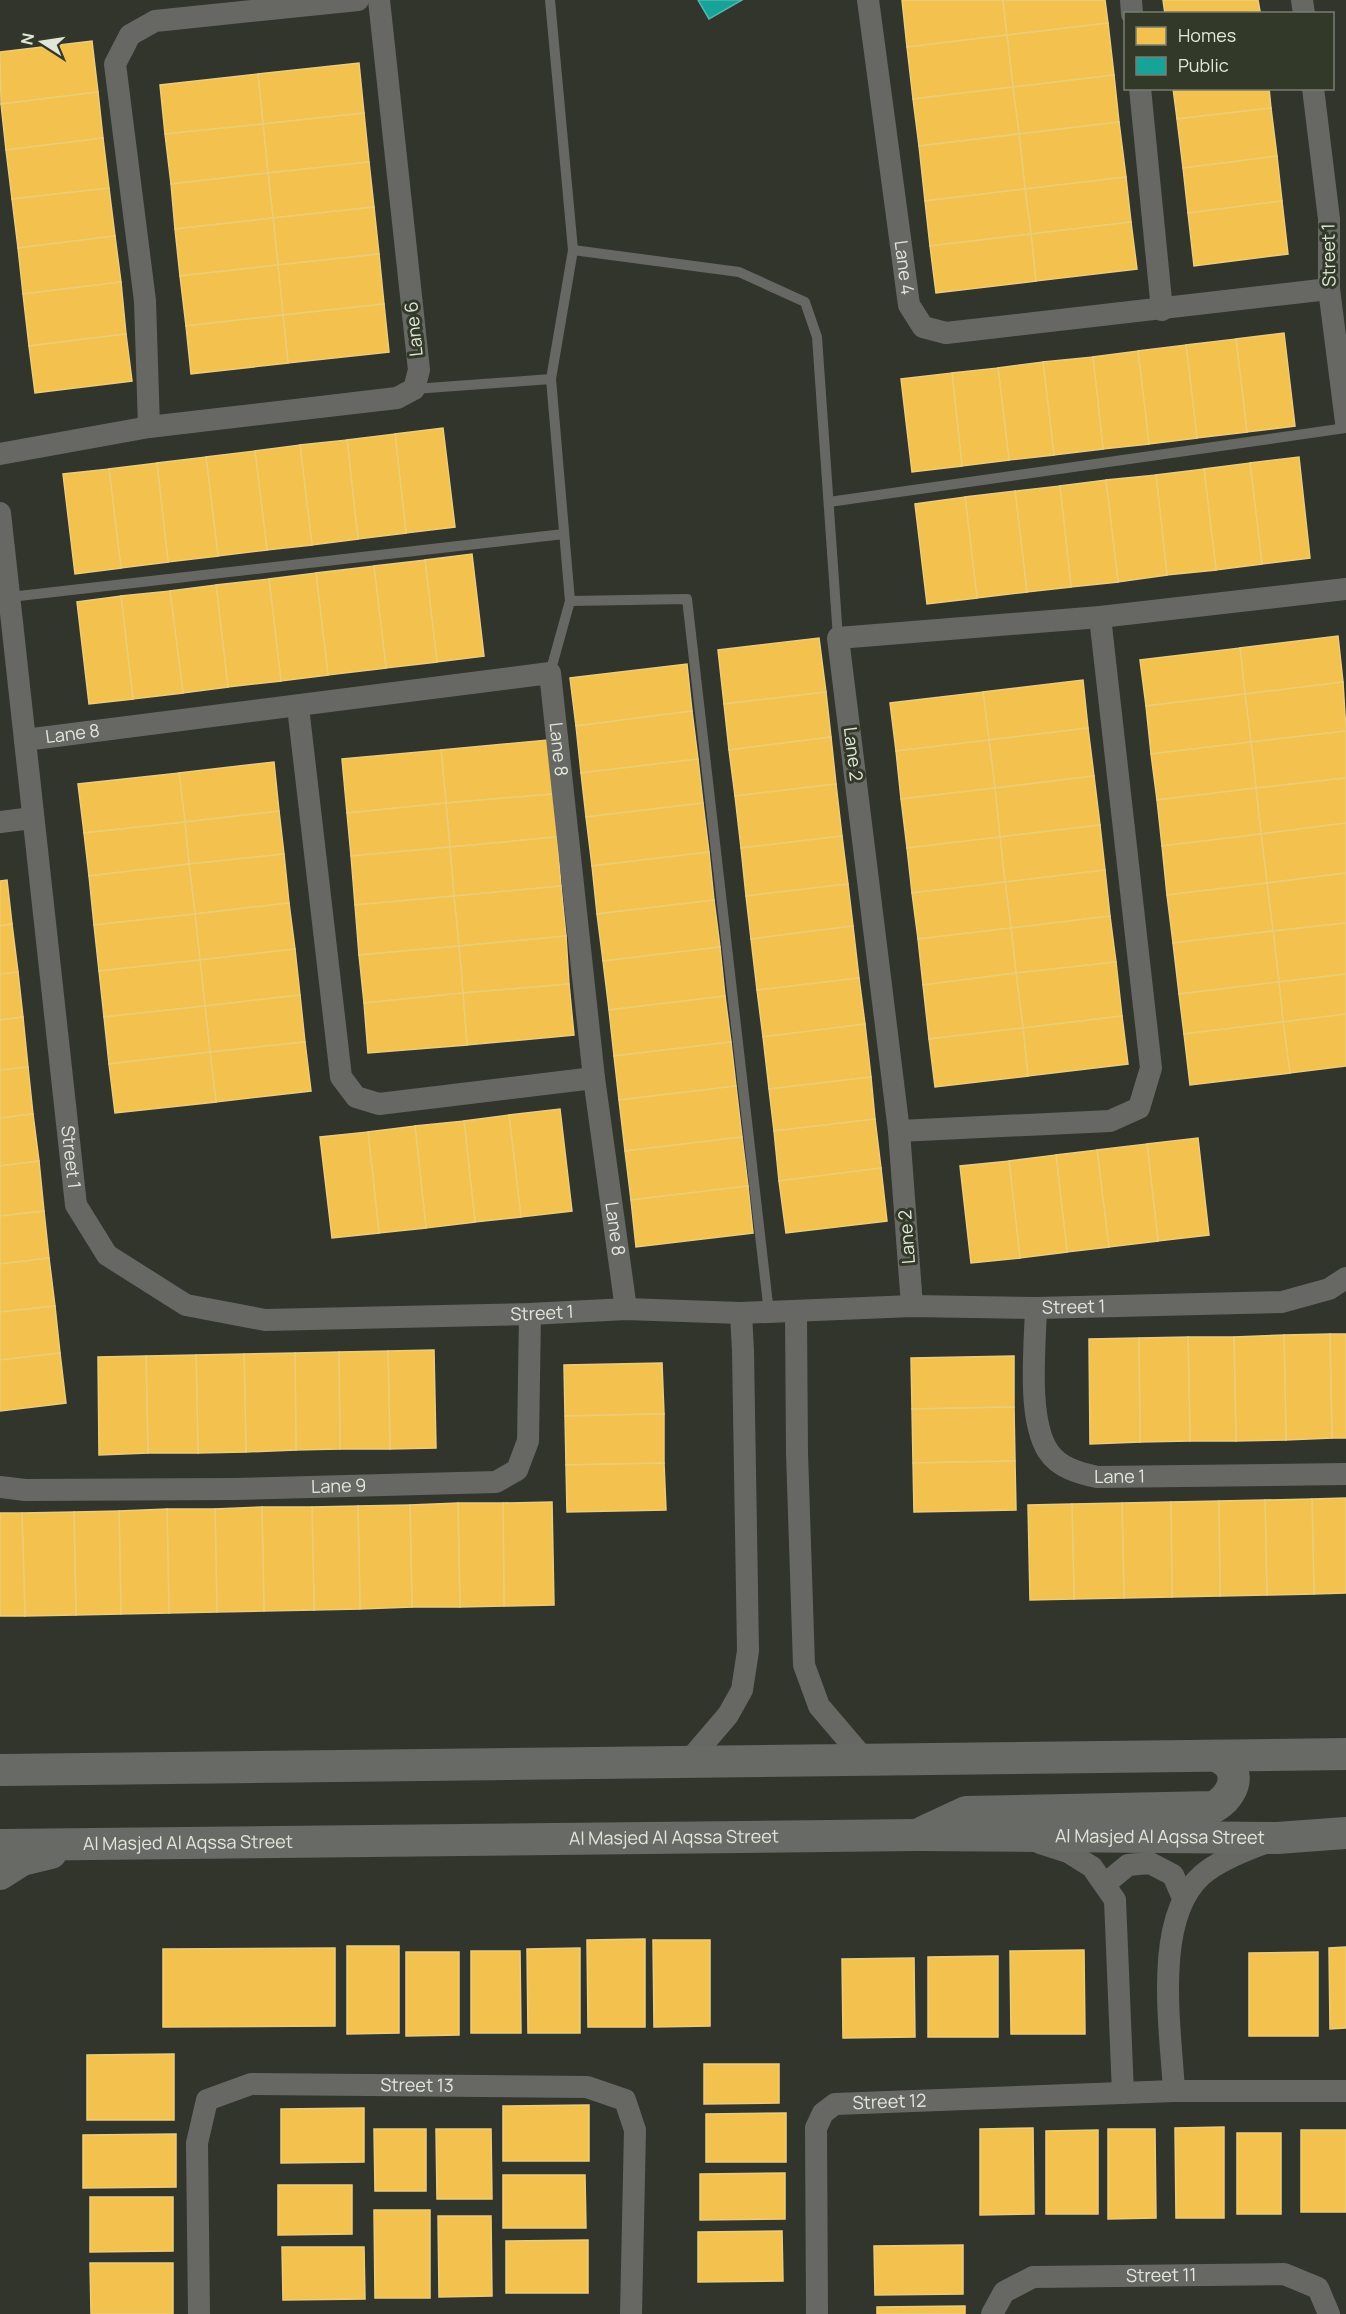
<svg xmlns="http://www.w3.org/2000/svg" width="1346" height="2314" viewBox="0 0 1346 2314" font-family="Manrope,sans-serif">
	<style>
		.homes { fill: #f2c14e; stroke: #edcc78; stroke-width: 1.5 }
		.public { fill: #17a398; stroke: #54b7ac; stroke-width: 1.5 }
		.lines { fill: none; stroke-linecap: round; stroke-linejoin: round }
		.lane { stroke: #676864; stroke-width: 10 }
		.street { stroke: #676864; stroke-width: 22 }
		.secondary { stroke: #686a65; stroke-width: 32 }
		.labels { text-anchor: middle; stroke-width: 6; stroke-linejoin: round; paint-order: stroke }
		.street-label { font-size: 18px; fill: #e1e6db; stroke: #333928 }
	</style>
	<rect width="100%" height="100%" fill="#32352c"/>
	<g class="homes">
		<path d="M902,0H1003L1007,35L907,47Z"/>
		<path d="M1003,0H1105L1108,23L1007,35Z"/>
		<path d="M1163,0H1258L1260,11L1239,14H1165Z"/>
		<path d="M1108,23L1114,75L1013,87L1007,35Z"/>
		<path d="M1007,35L1013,87L913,99L907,47Z"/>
		<path d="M92,41L98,92L1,104L0,52Z"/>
		<path d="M359,63L364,113L263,124L258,74Z"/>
		<path d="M258,74L263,124L165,134L160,85Z"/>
		<path d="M1114,75L1119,122L1019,134L1013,87Z"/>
		<path d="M1013,87L1019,134L919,146L913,99Z"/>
		<path d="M1173,88H1269L1271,108L1177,119Z"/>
		<path d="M98,92L103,138L6,150L1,104Z"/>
		<path d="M1271,108L1277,156L1183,168L1177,119Z"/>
		<path d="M364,113L369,162L268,173L263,124Z"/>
		<path d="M1119,122L1126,177L1025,189L1019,134Z"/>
		<path d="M263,124L268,173L171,184L165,134Z"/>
		<path d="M1019,134L1025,189L925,201L919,146Z"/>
		<path d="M103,138L109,188L12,199L6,150Z"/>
		<path d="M1277,156L1282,201L1188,213L1183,168Z"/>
		<path d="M369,162L374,207L273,218L268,173Z"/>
		<path d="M268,173L273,218L175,229L171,184Z"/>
		<path d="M1126,177L1131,222L1031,234L1025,189Z"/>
		<path d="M109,188L115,236L18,248L12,199Z"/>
		<path d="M1025,189L1031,234L930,246L925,201Z"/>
		<path d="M1282,201L1288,254L1194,266L1188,213Z"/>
		<path d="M374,207L379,254L278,265L273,218Z"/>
		<path d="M273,218L278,265L180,276L175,229Z"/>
		<path d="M1131,222L1137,269L1036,281L1031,234Z"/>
		<path d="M1031,234L1036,281L936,293L930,246Z"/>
		<path d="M115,236L121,282L23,294L18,248Z"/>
		<path d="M379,254L384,304L283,315L278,265Z"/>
		<path d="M278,265L283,315L186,326L180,276Z"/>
		<path d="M121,282L126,334L29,346L23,294Z"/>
		<path d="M384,304L389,352L288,363L283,315Z"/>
		<path d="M283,315L288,363L191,374L186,326Z"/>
		<path d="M1284,333L1295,426L1247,432L1236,339Z"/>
		<path d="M126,334L132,381L35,393L29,346Z"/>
		<path d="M1236,339L1247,432L1197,438L1186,345Z"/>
		<path d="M1186,345L1197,438L1149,444L1138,351Z"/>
		<path d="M1138,351L1149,444L1103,449L1093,357Z"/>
		<path d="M1093,357L1103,449L1054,455L1043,362Z"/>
		<path d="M1043,362L1054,455L1009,460L998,368Z"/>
		<path d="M998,368L1009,460L962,466L952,373Z"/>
		<path d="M952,373L962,466L912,472L901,379Z"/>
		<path d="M443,428L455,527L406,533L395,434Z"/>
		<path d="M395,434L406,533L358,539L347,440Z"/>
		<path d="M347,440L358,539L312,545L300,445Z"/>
		<path d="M300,445L312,545L267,550L255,451Z"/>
		<path d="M255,451L267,550L218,556L206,457Z"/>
		<path d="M206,457L218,556L168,562L157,463Z"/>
		<path d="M1299,457L1310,558L1262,564L1250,463Z"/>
		<path d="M157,463L168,562L121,568L109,469Z"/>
		<path d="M1250,463L1262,564L1216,570L1204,469Z"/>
		<path d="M109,469L121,568L75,574L63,474Z"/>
		<path d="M1204,469L1216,570L1167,575L1156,475Z"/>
		<path d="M1156,475L1167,575L1118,582L1106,480Z"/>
		<path d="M1106,480L1118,582L1071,587L1060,486Z"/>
		<path d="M1060,486L1071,587L1027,592L1015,491Z"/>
		<path d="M1015,491L1027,592L977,598L965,497Z"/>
		<path d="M965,497L977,598L927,604L915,504Z"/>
		<path d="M472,554L484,656L437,662L425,560Z"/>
		<path d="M425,560L437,662L386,668L374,566Z"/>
		<path d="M374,566L386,668L328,675L316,573Z"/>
		<path d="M316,573L328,675L281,681L269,579Z"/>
		<path d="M269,579L281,681L228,687L216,585Z"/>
		<path d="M216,585L228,687L183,693L170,591Z"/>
		<path d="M170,591L183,693L133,699L121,596Z"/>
		<path d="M121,596L133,699L89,704L77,602Z"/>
		<path d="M1338,636L1343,682L1245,694L1240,648Z"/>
		<path d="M819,638L826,692L724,704L718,650Z"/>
		<path d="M1240,648L1245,694L1146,706L1140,660Z"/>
		<path d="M687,664L692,711L576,726L570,678Z"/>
		<path d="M1083,680L1088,728L989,740L983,692Z"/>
		<path d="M1343,682L1346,731L1251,742L1245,694Z"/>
		<path d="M826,692L831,737L729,750L724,704Z"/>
		<path d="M983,692L989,740L896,751L890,703Z"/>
		<path d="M1245,694L1251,742L1151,754L1146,706Z"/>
		<path d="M692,711L698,759L581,773L576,726Z"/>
		<path d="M1088,728L1094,776L995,788L989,740Z"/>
		<path d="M1346,731V778L1256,788L1251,742Z"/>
		<path d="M831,737L836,784L735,796L729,750Z"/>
		<path d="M548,740L553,794L446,803L441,750Z"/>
		<path d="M989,740L995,788L901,799L896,751Z"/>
		<path d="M1251,742L1256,788L1157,800L1151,754Z"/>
		<path d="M441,750L446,803L347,813L342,759Z"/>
		<path d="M698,759L703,803L586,817L581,773Z"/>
		<path d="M274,762L279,811L185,822L179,773Z"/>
		<path d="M179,773L185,822L84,833L78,784Z"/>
		<path d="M1094,776L1100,825L1000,837L995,788Z"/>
		<path d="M1346,778V823L1261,834L1256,788Z"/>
		<path d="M836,784L842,836L741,848L735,796Z"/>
		<path d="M995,788L1000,837L907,848L901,799Z"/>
		<path d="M1256,788L1261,834L1162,846L1157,800Z"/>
		<path d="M553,794L557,837L450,847L446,803Z"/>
		<path d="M446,803L450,847L351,856L347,813Z"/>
		<path d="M703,803L709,852L592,866L586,817Z"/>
		<path d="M279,811L284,854L189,864L185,822Z"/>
		<path d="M185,822L189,864L89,876L84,833Z"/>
		<path d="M1346,823V873L1267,883L1261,834Z"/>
		<path d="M1100,825L1105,870L1005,882L1000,837Z"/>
		<path d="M1261,834L1267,883L1167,895L1162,846Z"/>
		<path d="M842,836L848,884L746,896L741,848Z"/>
		<path d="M557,837L561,886L454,896L450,847Z"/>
		<path d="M1000,837L1005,882L912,893L907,848Z"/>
		<path d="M450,847L454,896L355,905L351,856Z"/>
		<path d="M709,852L714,900L597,914L592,866Z"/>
		<path d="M284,854L289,903L195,914L189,864Z"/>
		<path d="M189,864L195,914L94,925L89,876Z"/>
		<path d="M1105,870L1110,916L1011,928L1005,882Z"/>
		<path d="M1346,873V923L1273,931L1267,883Z"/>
		<path d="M7,880L12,924L0,926V881Z"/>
		<path d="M1005,882L1011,928L918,939L912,893Z"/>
		<path d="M1267,883L1273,931L1173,943L1167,895Z"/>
		<path d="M848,884L853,926L751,939L746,896Z"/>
		<path d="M561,886L566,936L459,946L454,896Z"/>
		<path d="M454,896L459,946L359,955L355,905Z"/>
		<path d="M714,900L720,947L603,961L597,914Z"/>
		<path d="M289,903L295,949L200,960L195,914Z"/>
		<path d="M195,914L200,960L99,971L94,925Z"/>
		<path d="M1110,916L1116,962L1016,973L1011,928Z"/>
		<path d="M1346,923V974L1279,982L1273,931Z"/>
		<path d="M12,924L18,972L0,974V926Z"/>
		<path d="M853,926L859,978L757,990L751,939Z"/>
		<path d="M1011,928L1016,973L923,985L918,939Z"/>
		<path d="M1273,931L1279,982L1179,994L1173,943Z"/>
		<path d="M566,936L569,984L463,993L459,946Z"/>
		<path d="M459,946L463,993L364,1003L359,955Z"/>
		<path d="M720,947L725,996L609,1010L603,961Z"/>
		<path d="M295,949L300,995L205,1006L200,960Z"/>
		<path d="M200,960L205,1006L104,1017L99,971Z"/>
		<path d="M1116,962L1122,1016L1023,1028L1016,973Z"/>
		<path d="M18,972L23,1017L0,1020V974Z"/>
		<path d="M1016,973L1023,1028L929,1039L923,985Z"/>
		<path d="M1346,974V1014L1283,1022L1279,982Z"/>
		<path d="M859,978L865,1024L763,1037L757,990Z"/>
		<path d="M1279,982L1283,1022L1184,1034L1179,994Z"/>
		<path d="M569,984L574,1035L467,1045L463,993Z"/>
		<path d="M463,993L467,1045L368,1053L364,1003Z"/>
		<path d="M300,995L305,1042L210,1052L205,1006Z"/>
		<path d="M725,996L731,1042L614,1056L609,1010Z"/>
		<path d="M205,1006L210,1052L109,1064L104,1017Z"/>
		<path d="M1346,1014V1066L1290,1073L1283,1022Z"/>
		<path d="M1122,1016L1128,1064L1028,1076L1023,1028Z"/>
		<path d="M23,1017L28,1067L0,1070V1020Z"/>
		<path d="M1283,1022L1290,1073L1190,1085L1184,1034Z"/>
		<path d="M865,1024L871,1077L769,1089L763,1037Z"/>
		<path d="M1023,1028L1028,1076L935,1087L929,1039Z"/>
		<path d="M305,1042L311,1091L216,1102L210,1052Z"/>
		<path d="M731,1042L736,1086L619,1100L614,1056Z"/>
		<path d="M210,1052L216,1102L115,1113L109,1064Z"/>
		<path d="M28,1067L33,1114L0,1118V1070Z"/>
		<path d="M871,1077L875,1119L774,1131L769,1089Z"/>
		<path d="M736,1086L742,1137L625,1151L619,1100Z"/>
		<path d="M560,1109L572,1211L521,1217L509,1115Z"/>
		<path d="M33,1114L39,1161L0,1166V1118Z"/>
		<path d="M509,1115L521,1217L475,1222L464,1121Z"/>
		<path d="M875,1119L881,1168L779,1181L774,1131Z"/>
		<path d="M464,1121L475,1222L426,1228L415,1126Z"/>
		<path d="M415,1126L426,1228L379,1233L368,1132Z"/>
		<path d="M368,1132L379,1233L332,1238L320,1137Z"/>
		<path d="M742,1137L748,1186L631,1200L625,1151Z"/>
		<path d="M1198,1138L1209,1235L1158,1241L1147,1144Z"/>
		<path d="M1147,1144L1158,1241L1109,1247L1097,1150Z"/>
		<path d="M1097,1150L1109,1247L1067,1252L1056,1155Z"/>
		<path d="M1056,1155L1067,1252L1020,1258L1009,1161Z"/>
		<path d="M39,1161L44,1211L0,1216V1166Z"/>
		<path d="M1009,1161L1020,1258L971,1263L960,1166Z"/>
		<path d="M881,1168L887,1221L786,1233L779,1181Z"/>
		<path d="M748,1186L753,1233L636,1247L631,1200Z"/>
		<path d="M44,1211L49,1258L0,1264V1216Z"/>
		<path d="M49,1258L55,1306L0,1312V1264Z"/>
		<path d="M55,1306L60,1353L0,1360V1312Z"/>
		<path d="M1330,1334H1346V1438H1332Z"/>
		<path d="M1330,1334L1332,1438L1286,1440L1284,1335Z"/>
		<path d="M1284,1335L1286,1440L1236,1441L1234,1337Z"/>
		<path d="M1188,1337H1234L1236,1441H1190Z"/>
		<path d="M1188,1337L1190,1441L1140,1442L1139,1338Z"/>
		<path d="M1139,1338L1140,1442L1090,1444L1089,1339Z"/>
		<path d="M434,1350L436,1448L390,1449L388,1351Z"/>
		<path d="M388,1351L390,1449H340L339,1352Z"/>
		<path d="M339,1352L340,1449L296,1450L295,1353Z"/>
		<path d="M60,1353L66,1403L0,1411V1360Z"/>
		<path d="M295,1353L296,1450L246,1452L244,1354Z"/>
		<path d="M244,1354L246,1452L198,1453L196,1355Z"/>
		<path d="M196,1355L198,1453H148L146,1356Z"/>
		<path d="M146,1356L148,1453L99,1455L98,1357Z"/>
		<path d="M1014,1356V1407L912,1409L911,1358Z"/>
		<path d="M662,1363L664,1414L565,1416L564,1365Z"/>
		<path d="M1014,1407L1015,1461L913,1463L912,1409Z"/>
		<path d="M664,1414V1463L566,1465L565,1416Z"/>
		<path d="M1015,1461L1016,1510L914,1512L913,1463Z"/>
		<path d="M664,1463L666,1510L567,1512L566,1465Z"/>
		<path d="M1346,1498V1593L1314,1594L1312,1499Z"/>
		<path d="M1312,1499L1314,1594L1267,1595L1265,1500Z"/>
		<path d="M1265,1500L1267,1595L1220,1596L1219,1501Z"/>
		<path d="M1219,1501L1220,1596L1172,1597L1171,1502Z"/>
		<path d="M552,1502L554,1605L504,1606L503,1503Z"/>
		<path d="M1171,1502L1172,1597L1124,1598L1122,1503Z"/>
		<path d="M458,1503H503L504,1606L460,1607Z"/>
		<path d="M458,1503L460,1607H412L410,1505Z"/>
		<path d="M1122,1503L1124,1598L1074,1599L1072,1504Z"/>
		<path d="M1072,1504L1074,1599L1030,1600L1028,1505Z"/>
		<path d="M410,1505L412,1607L360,1609L358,1506Z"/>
		<path d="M358,1506L360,1609L314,1610L312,1507Z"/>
		<path d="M262,1507H312L314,1610L264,1611Z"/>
		<path d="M262,1507L264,1611L217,1612L215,1509Z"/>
		<path d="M167,1509H215L217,1612L169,1613Z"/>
		<path d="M167,1509L169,1613L121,1614L119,1511Z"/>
		<path d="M119,1511L121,1614L76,1615L74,1512Z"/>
		<path d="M74,1512L76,1615L25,1616L22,1513Z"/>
		<path d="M0,1513H22L25,1616H0Z"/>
		<path d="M645,1939V2027H588L587,1940Z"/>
		<path d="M653,1940H710V2026L654,2027Z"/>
		<path d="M347,1946H399V2033L347,2034Z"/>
		<path d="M1346,1947V2028L1330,2029L1329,1948Z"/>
		<path d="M335,1948V2026L163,2027V1949Z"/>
		<path d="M580,1948V2033H528L527,1949Z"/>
		<path d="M1084,1950L1085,2034H1011L1010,1951Z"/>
		<path d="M471,1951H520L521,2033H471Z"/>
		<path d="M406,1952H459V2035L406,2036Z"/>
		<path d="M1318,1952V2036H1249V1953Z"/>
		<path d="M998,1956V2037H928V1957Z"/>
		<path d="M914,1958L915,2037L843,2038L842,1959Z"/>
		<path d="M174,2054V2120H87V2055Z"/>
		<path d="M704,2064H779V2103L704,2104Z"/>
		<path d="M589,2105V2161H503V2106Z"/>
		<path d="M364,2108V2162L281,2163V2109Z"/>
		<path d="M786,2113V2162H706V2114Z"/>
		<path d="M1224,2127V2218H1176L1175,2128Z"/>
		<path d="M1033,2128L1034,2214L980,2215V2129Z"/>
		<path d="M374,2129H426V2191H375Z"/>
		<path d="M436,2129H491L492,2199H437Z"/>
		<path d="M1108,2129H1155L1156,2218L1108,2219Z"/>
		<path d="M1098,2130V2214H1046V2131Z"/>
		<rect x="1301" y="2130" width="45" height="82"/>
		<rect x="1237" y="2133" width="44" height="81"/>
		<path d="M176,2134V2187L83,2188V2135Z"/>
		<path d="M785,2173V2219L700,2220V2174Z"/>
		<path d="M503,2175H585L586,2228H503Z"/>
		<path d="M278,2185H352V2234L278,2235Z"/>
		<path d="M90,2197H173V2251L90,2252Z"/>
		<path d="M374,2210H430V2298H375Z"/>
		<path d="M438,2216H491L492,2296L439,2297Z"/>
		<path d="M782,2231L783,2281L698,2282V2232Z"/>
		<path d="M588,2240V2293H506V2241Z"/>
		<path d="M963,2245V2294L875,2295L874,2246Z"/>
		<path d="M282,2247H364L365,2299L283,2300Z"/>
		<path d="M90,2263H173V2314H91Z"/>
		<path d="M965,2306V2314H877V2307Z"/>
	</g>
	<path class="public" d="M698,0H742L709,19Z"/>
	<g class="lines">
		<g class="lane">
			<path d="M550,0L573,250L551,379L570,601L550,673"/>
			<path d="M573,250L739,272L805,302L817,337L838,638"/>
			<path d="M414,389L551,379"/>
			<path d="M829,502L1346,428"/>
			<path d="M10,597L564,534"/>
			<path d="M570,601L687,599L769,1313"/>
		</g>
		<g class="street">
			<path id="s1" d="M868,0L909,305L923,327L946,333L1329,289"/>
			<path d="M1131,0L1132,14"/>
			<path d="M1302,0L1304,14"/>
			<path d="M1140,88L1162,310"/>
			<path d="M1313,88L1329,219V289L1346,422"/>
			<path d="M149,427L145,301L115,64L130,35L155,21L358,0"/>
			<path d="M0,454L149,427L397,398L414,389L419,370L379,0"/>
			<path id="s2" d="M0,513L76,1205L107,1255L186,1305L265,1320L530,1314L626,1309L741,1313L912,1306L1036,1308L1282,1302L1329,1289L1346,1278"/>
			<path d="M298,707L341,1077L356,1097L379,1104L594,1078"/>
			<path id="s3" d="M25,740L550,673L594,1078L626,1309"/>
			<path d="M0,822L32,818"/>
			<path d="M899,1131L1110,1121L1139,1108L1151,1068L1100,617"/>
			<path d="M912,1306L899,1131L838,638L1100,617L1346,589"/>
			<path id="s4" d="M1036,1308C1035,1347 1027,1418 1048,1451C1059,1468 1079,1473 1097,1477L1346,1474"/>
			<path d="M796,1313L797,1453L804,1665L819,1706L865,1760"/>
			<path id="s5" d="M0,1487L25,1490L234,1489L496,1482L517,1470L528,1441L530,1314"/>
			<path d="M687,1763L728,1715L742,1690L748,1651L743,1351L741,1313"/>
			<path d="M1040,1843L1068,1852L1092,1867L1115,1900L1123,2093"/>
			<path d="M1105,1884L1128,1865L1150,1863L1173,1875L1183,1898"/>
			<path d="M1174,2091C1171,2031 1152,1919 1202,1875C1219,1860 1245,1851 1267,1842"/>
			<path id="s6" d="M199,2314L197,2143L207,2100L251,2084L587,2087L625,2100L635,2130L631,2314"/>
			<path id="s7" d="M817,2314L816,2128L823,2113L835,2104L1174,2091H1346"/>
			<path id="s8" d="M992,2314L1004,2292L1033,2277L1284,2274L1318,2288L1329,2314"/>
		</g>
		<g class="secondary">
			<path d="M0,1770L1346,1754"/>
			<path d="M923,1832L966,1812L1214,1807C1228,1799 1241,1781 1229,1765C1226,1761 1220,1758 1217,1756"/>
			<path id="s9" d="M0,1845L917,1835L1277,1838L1346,1833"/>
			<path d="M0,1874L22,1860L51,1853"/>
		</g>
	</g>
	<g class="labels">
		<g class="street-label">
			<text transform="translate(1329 255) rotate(-91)" y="6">Street 1</text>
			<text dy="6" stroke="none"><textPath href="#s1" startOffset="270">Lane 4</textPath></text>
			<text transform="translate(414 329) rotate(-96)" y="6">Lane 6</text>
			<text dy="6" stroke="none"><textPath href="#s3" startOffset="48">Lane 8</textPath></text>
			<text dy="6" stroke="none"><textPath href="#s3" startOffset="606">Lane 8</textPath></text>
			<text transform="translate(853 754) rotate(83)" y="6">Lane 2</text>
			<text dy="6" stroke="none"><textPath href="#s2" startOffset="648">Street 1</textPath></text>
			<text dy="6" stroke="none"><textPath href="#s3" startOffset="1089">Lane 8</textPath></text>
			<text transform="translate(907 1237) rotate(-94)" y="6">Lane 2</text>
			<text dy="6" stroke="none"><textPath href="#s2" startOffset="1738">Street 1</textPath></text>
			<text dy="6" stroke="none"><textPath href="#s2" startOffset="1206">Street 1</textPath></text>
			<text dy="6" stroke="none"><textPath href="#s4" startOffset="225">Lane 1</textPath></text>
			<text dy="6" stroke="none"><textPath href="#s5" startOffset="339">Lane 9</textPath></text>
			<text dy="6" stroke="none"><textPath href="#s9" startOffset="1160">Al Masjed Al Aqssa Street</textPath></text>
			<text dy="6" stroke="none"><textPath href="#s9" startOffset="674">Al Masjed Al Aqssa Street</textPath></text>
			<text dy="6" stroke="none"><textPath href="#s9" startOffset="188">Al Masjed Al Aqssa Street</textPath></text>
			<text dy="6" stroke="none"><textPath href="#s6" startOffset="428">Street 13</textPath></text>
			<text dy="6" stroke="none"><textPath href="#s7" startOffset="272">Street 12</textPath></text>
			<text dy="6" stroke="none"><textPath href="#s8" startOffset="186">Street 11</textPath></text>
		</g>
	</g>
	<rect x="1124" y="12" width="210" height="78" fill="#333928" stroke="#797e70" stroke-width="1.5"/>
	<rect x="1136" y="27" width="30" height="18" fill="#f2c14e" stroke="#797e70" stroke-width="1.5"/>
	<text x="1178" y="42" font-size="18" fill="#e1e6db">Homes</text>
	<rect x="1136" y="57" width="30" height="18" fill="#17a398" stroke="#797e70" stroke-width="1.5"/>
	<text x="1178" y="72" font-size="18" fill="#e1e6db">Public</text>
	<g transform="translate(42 42) rotate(282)" stroke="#333928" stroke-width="4.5" paint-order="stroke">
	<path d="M0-4.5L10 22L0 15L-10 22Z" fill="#e1e6db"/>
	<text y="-9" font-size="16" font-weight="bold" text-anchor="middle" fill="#e1e6db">N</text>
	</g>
</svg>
